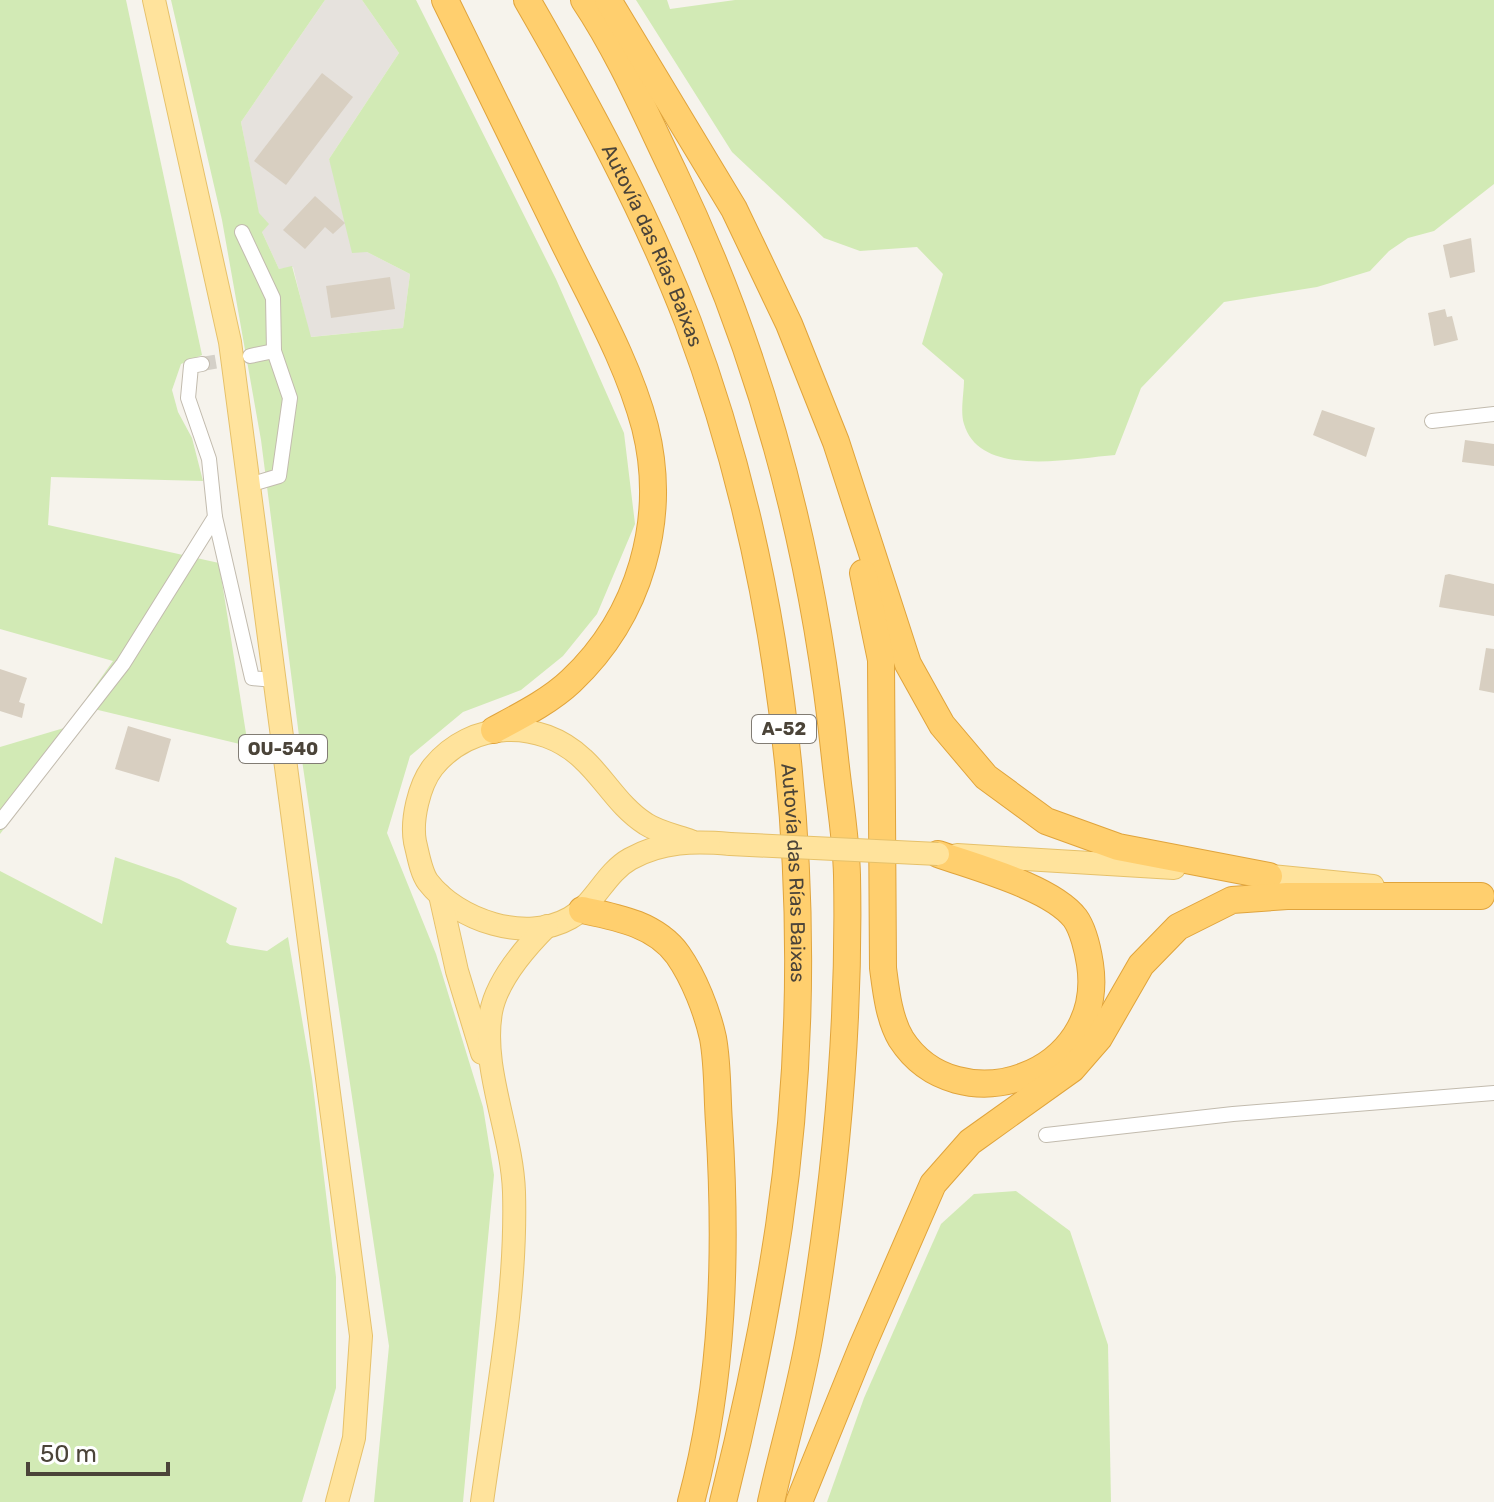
<svg xmlns="http://www.w3.org/2000/svg" width="1494" height="1502" viewBox="0 0 1494 1502" font-family="Rubik,sans-serif">
	<style>
		.industrial { fill: #e6e2dd }
		.green { fill: #d2eab5 }
		.building { fill: #d8cfc1 }
		.lines { fill: none; stroke-linecap: round; stroke-linejoin: round }
		.street-tunnel { stroke: #d4d0c8; stroke-width: 14; stroke-dasharray: 14 7; stroke-linecap: butt }
		.street-casing { stroke: #c2bbae; stroke-width: 16 }
		.primary-casing { stroke: #e6c16a; stroke-width: 24 }
		.highway-casing { stroke: #e0a43c; stroke-width: 28 }
		.street { stroke: #fff; stroke-width: 14 }
		.primary { stroke: #ffe39c; stroke-width: 22 }
		.highway { stroke: #ffcf6e; stroke-width: 26 }
		.primary-bridge-casing { stroke: #e6c16a; stroke-width: 24; stroke-linecap: butt }
		.primary-bridge { stroke: #ffe39c; stroke-width: 22 }
		.labels { text-anchor: middle; stroke-width: 8; stroke-linejoin: round; paint-order: stroke }
		.shield { fill: #fff; stroke: #817c74; stroke-width: 2 }
		.shield-label { font-size: 18px; font-weight: bold; fill: #4b4439 }
		.street-label { font-size: 20px; fill: #4b4439; stroke: #fff }
	</style>
	<rect width="100%" height="100%" fill="#f6f3ec"/>
	<path class="industrial" d="M325,0H362L399,53L329,159L367,252L410,274L403,328L310,337L293,267L279,269L262,232L241,122Z"/>
	<g class="green">
		<path d="M0,0H126L202,355L181,364L172,390L178,412L192,438L203,481L51,477L48,525L219,563L248,746L94,709L86,699L113,661L0,629Z"/>
		<path d="M171,0H325L241,122L259,213L269,224L262,232L279,269L292,266L311,337L403,328L410,274L367,252L352,253L329,159L399,53L362,0H416L556,279L624,433L635,524L597,614L563,656L521,690L463,712L410,756L387,833L436,954L483,1107L494,1175L463,1502H374L389,1346L303,767L261,440L222,220Z"/>
		<path d="M636,0H667L670,9L735,0H1494V184L1434,231L1408,238L1389,251L1370,271L1317,287L1224,302L1141,388L1115,455C1073,458 980,479 964,424C960,412 964,393 964,380L922,344L943,274L917,247L860,251L824,238L732,152Z"/>
		<path d="M64,728L75,735L0,834V747Z"/>
		<path d="M115,857L179,879L237,908L226,942L230,945L267,951L288,937L312,1078L336,1277V1388L302,1502H0V871L102,924Z"/>
		<path d="M1016,1191L1070,1231L1108,1345L1111,1502H827L864,1398L941,1224L974,1194Z"/>
	</g>
	<g class="building">
		<path d="M322,73L353,97L286,185L254,161Z"/>
		<path d="M315,196L345,223L333,234L325,227L305,249L283,230Z"/>
		<path d="M1471,238L1475,272L1450,278L1443,245Z"/>
		<path d="M390,277L395,309L331,318L326,286Z"/>
		<path d="M1445,309L1447,317L1452,316L1458,340L1434,346L1428,313Z"/>
		<path d="M1322,410L1375,428L1366,457L1313,435Z"/>
		<path d="M1465,440L1494,444V466L1462,462Z"/>
		<path d="M1449,574L1494,584V616L1439,607L1445,575Z"/>
		<path d="M1486,648L1494,649V693L1479,690Z"/>
		<path d="M0,669L27,678L19,702L25,704L22,718L0,711Z"/>
		<path d="M128,726L171,739L159,782L115,769Z"/>
	</g>
	<g class="lines">
		<path class="street-tunnel" d="M202,364L238,358"/>
		<defs>
			<g id="street">
				<path d="M242,232L273,298L274,351L290,398L279,476L249,485"/>
				<path d="M250,356L274,351"/>
				<path d="M1432,421L1494,414"/>
				<path d="M215,517L252,678L274,680"/>
				<path d="M0,822L123,664L215,517L209,459L188,398L191,366L202,364"/>
				<path d="M1046,1135L1233,1114L1494,1093"/>
			</g>
			<g id="primary">
				<path d="M154,0L230,342L361,1336L354,1438L337,1502"/>
				<path d="M691,841C677,836 658,832 646,824C619,807 605,779 583,759C540,718 471,720 433,767C419,785 411,820 415,842C418,854 421,873 428,882C458,921 526,943 570,918C595,904 605,873 630,859C662,841 695,841 730,844"/>
				<path d="M957,855L1174,868"/>
				<path d="M1252,874L1373,886"/>
				<path d="M440,895L457,971L482,1053"/>
				<path d="M482,1502C496,1401 517,1295 514,1192C512,1132 481,1069 491,1012C497,980 525,948 547,926"/>
			</g>
			<g id="highway">
				<path d="M445,0C485,82 525,163 565,245C594,304 628,363 645,427C668,519 640,616 571,681C550,701 520,716 494,730"/>
				<path id="s1" d="M527,0C587,104 645,210 688,322C792,600 822,932 779,1226C765,1319 746,1411 723,1502"/>
				<path d="M584,0C620,54 646,115 674,173C763,358 814,555 835,758C839,797 846,836 847,875C850,1026 836,1178 811,1327C802,1385 784,1444 771,1502"/>
				<path d="M608,0L734,209L789,324L836,442L908,664L942,725L986,777L1046,821L1118,847L1269,876"/>
				<path d="M863,573L881,660L883,968C886,991 889,1019 901,1039C957,1126 1107,1077 1090,964C1088,951 1083,929 1075,918C1051,887 974,867 938,854"/>
				<path d="M582,910C616,917 656,924 678,955C694,978 707,1011 713,1038C718,1065 717,1096 719,1123C727,1249 724,1380 691,1502"/>
				<path d="M799,1502L862,1347L933,1184L970,1142L1072,1069L1099,1038L1141,965L1178,927L1232,900L1287,896H1481"/>
			</g>
		</defs>
		<use href="#street" class="street-casing"/>
		<use href="#primary" class="primary-casing"/>
		<use href="#highway" class="highway-casing"/>
		<use href="#street" class="street"/>
		<use href="#primary" class="primary"/>
		<use href="#highway" class="highway"/>
		<defs>
			<path id="primary-bridge" d="M730,844L938,854"/>
		</defs>
		<use href="#primary-bridge" class="primary-bridge-casing"/>
		<use href="#primary-bridge" class="primary-bridge"/>
	</g>
	<g class="labels">
		<g class="shield">
			<rect x="752" y="715" width="64" height="28" rx="6"/>
			<rect x="239" y="735" width="88" height="28" rx="6"/>
		</g>
		<g class="shield-label">
			<text x="784" y="735">A-52</text>
			<text x="283" y="755">OU-540</text>
		</g>
		<g class="street-label">
			<text dy="7" stroke="none"><textPath href="#s1" startOffset="276">Autovía das Rías Baixas</textPath></text>
			<text dy="7" stroke="none"><textPath href="#s1" startOffset="924">Autovía das Rías Baixas</textPath></text>
		</g>
	</g>
	<path d="M28 1462v12h140v-12" fill="none" stroke="#4b4439" stroke-width="4"/>
	<text x="40" y="1462" font-size="24" fill="#4b4439" stroke="#ffffff" stroke-width="6" paint-order="stroke">50 m</text>
</svg>
